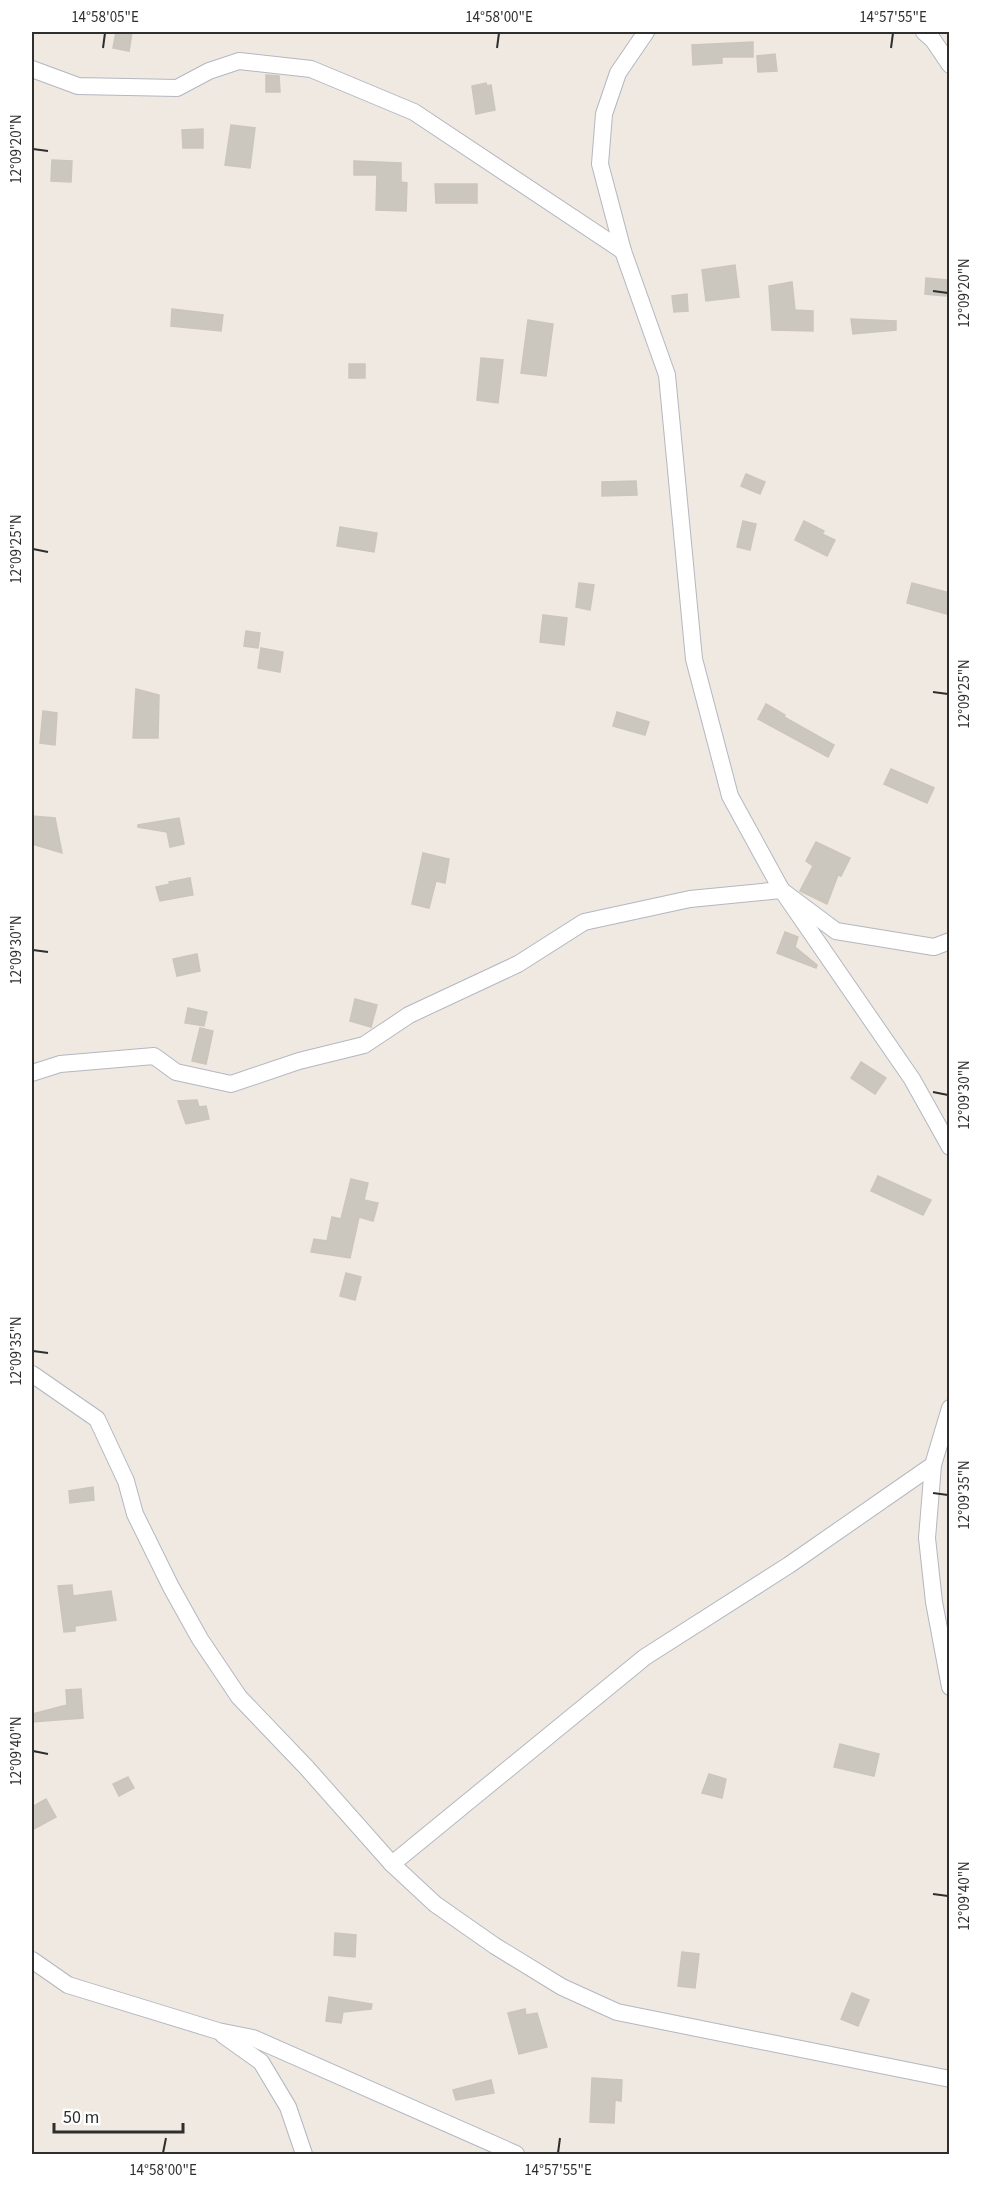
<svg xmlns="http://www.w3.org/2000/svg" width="981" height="2186" viewBox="0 0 981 2186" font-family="'Source Sans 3',sans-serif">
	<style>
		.building { fill: #cbc7bf; stroke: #cbc5ba; stroke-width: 1.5 }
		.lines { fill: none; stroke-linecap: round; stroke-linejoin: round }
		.street-casing { stroke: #b4b7c1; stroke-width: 18 }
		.street { stroke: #fff; stroke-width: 16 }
		.ticks { fill: none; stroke: #2e2e2e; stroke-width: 2 }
		.neatline { fill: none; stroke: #2e2e2e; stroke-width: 2 }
		.ticks-label { font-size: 15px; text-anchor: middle; fill: #2e2e2e }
	</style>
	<rect width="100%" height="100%" fill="#efe9e1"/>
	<g class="building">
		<path d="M116,32H132L129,51L113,48Z"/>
		<path d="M753,42V57H722V63L693,65L692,45Z"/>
		<path d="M775,54L777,71L758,72L757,56Z"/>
		<path d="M266,75L279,76L280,92H266Z"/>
		<path d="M486,83L487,86L491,85L495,110L476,114L472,86Z"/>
		<path d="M231,125L255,128L250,168L225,165Z"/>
		<path d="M203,129V148H183L182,130Z"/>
		<path d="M52,160L72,161L71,182L51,181Z"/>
		<path d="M354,161L401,163V182L407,183L406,211L376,210L377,175H354Z"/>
		<path d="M435,184H477V203H436Z"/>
		<path d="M735,265L739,297L706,301L702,270Z"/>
		<path d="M926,278L947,280L946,296L925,294Z"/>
		<path d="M792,282L795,310L813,311V331L772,330L769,286Z"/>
		<path d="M687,294L688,311L674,312L672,296Z"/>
		<path d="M172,309L223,315L221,331L171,326Z"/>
		<path d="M851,319L896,321V330L853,334Z"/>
		<path d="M528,320L553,324L546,376L521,373Z"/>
		<path d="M481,358L503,360L498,403L477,400Z"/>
		<rect x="349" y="364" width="16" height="14"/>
		<path d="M746,474L765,482L760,494L741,486Z"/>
		<path d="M636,481L637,495L602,496V482Z"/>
		<path d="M743,521L756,524L750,550L737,547Z"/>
		<path d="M804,521L824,531L822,534L835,540L827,556L795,540Z"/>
		<path d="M340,527L377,533L374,552L337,546Z"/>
		<path d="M579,583L594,585L590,610L576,607Z"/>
		<path d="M912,583L950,593L947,614L907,603Z"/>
		<path d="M543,615L567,618L564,645L540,642Z"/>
		<path d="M246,631L260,633L258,648L244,646Z"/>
		<path d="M261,648L283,652L280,672L258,668Z"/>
		<path d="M136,689L159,695L158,738H133Z"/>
		<path d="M766,704L785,715L784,717L834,745L828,757L758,719Z"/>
		<path d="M43,711L57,713L55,745L40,743Z"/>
		<path d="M617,712L649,722L645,735L613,726Z"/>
		<path d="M891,769L934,788L927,803L884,784Z"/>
		<path d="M32,816L55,818L62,853L32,844Z"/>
		<path d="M179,818L184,844L170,847L167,832L138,827V825Z"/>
		<path d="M816,842L850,858L841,876L838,875L827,904L800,891L813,866L806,861Z"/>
		<path d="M423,853L449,859L445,883L436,881L429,908L412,904Z"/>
		<path d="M190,878L193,895L160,901L156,887L170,884L169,882Z"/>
		<path d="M785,932L798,937L795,947L817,965L816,968L777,953Z"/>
		<path d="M197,954L200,971L177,976L173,959Z"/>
		<path d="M355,999L377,1005L371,1027L350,1021Z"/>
		<path d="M188,1008L207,1012L204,1026L185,1023Z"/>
		<path d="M200,1028L213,1031L206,1064L192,1061Z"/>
		<path d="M861,1062L886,1078L875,1094L851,1078Z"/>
		<path d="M197,1100L199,1107L206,1106L209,1119L186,1124L178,1101Z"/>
		<path d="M878,1176L931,1200L923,1215L871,1191Z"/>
		<path d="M351,1179L368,1183L364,1200L378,1203L373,1221L359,1217L350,1258L311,1252L314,1239L327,1241L332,1217L341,1219Z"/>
		<path d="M346,1273L361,1277L355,1300L340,1296Z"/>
		<path d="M93,1487L94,1500L70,1503L69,1491Z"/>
		<path d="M72,1585L73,1596L111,1591L116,1620L75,1626V1631L64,1632L58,1586Z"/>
		<path d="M81,1689L83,1718L32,1722V1714L67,1705L66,1690Z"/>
		<path d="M840,1744L879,1754L874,1776L834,1767Z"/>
		<path d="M709,1774L726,1779L722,1798L702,1793Z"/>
		<path d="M128,1777L134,1788L119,1796L113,1784Z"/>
		<path d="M46,1799L56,1817L32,1830V1807Z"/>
		<path d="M335,1933L356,1935L355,1957L334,1955Z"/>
		<path d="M682,1952L699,1954L695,1988L678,1986Z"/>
		<path d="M852,1993L869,2000L858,2026L841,2019Z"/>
		<path d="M329,1997L372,2004L371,2009L343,2012L341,2023L326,2021Z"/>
		<path d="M525,2009L526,2015L537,2013L547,2047L519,2054L508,2013Z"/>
		<path d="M592,2078L622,2080L621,2101L615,2100L614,2123L590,2122Z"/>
		<path d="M491,2080L494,2093L456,2100L453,2090Z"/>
	</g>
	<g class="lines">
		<defs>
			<g id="street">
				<path d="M646,32L618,73L604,114L600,164L623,251L667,375L694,659L730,796L781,889L912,1079L950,1147"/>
				<path d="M924,32L933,40L950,65"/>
				<path d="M32,69L78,86L177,88L209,71L239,61L311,69L414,112L623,251"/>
				<path d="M32,1073L60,1064L154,1056L176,1072L231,1084L299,1061L364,1045L409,1015L518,964L584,922L690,899L781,890L836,931L934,947L950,941"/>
				<path d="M32,1374L97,1419L126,1481L135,1514L171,1587L200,1639L239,1697L306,1767L392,1864L435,1904L495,1946L562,1987L617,2012L950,2079"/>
				<path d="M950,1408L933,1465L927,1538L934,1602L950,1687"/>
				<path d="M392,1864L645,1657L789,1565L933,1465"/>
				<path d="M32,1960L68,1985L218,2031L253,2038L516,2154"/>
				<path d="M223,2035L261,2062L288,2107L304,2154"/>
			</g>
		</defs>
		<use href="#street" class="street-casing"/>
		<use href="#street" class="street"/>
	</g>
	<path class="ticks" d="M103,48L105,33M497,48L499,33M891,48L893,33M33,149L48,151M933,291L948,293M33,549L48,552M933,692L948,694M33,950L48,952M933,1092L948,1095M33,1351L48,1353M933,1493L948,1495M33,1751L48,1754M933,1894L948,1896M163,2153L166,2138M558,2153L560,2138"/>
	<rect width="981" height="2186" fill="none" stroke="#ffffff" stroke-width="66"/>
	<path d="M54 2123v9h129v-9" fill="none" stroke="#2e2e2e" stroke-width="3"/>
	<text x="63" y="2123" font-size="18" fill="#2e2e2e" stroke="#ffffff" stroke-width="4.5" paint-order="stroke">50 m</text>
	<rect x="33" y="33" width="915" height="2120" class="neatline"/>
	<g class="ticks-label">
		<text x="105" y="22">14°58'05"E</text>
		<text x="499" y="22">14°58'00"E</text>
		<text x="893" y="22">14°57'55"E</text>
		<text transform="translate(16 149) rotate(-90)" y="5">12°09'20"N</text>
		<text transform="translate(964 293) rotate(-90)" y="5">12°09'20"N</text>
		<text transform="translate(16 549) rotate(-90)" y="5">12°09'25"N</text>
		<text transform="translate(964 694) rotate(-90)" y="5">12°09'25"N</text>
		<text transform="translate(16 950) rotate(-90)" y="5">12°09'30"N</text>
		<text transform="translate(964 1095) rotate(-90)" y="5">12°09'30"N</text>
		<text transform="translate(16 1351) rotate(-90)" y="5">12°09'35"N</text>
		<text transform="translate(964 1495) rotate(-90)" y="5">12°09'35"N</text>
		<text transform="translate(16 1751) rotate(-90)" y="5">12°09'40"N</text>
		<text transform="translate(964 1896) rotate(-90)" y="5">12°09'40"N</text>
		<text x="163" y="2175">14°58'00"E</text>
		<text x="558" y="2175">14°57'55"E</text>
	</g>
</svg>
